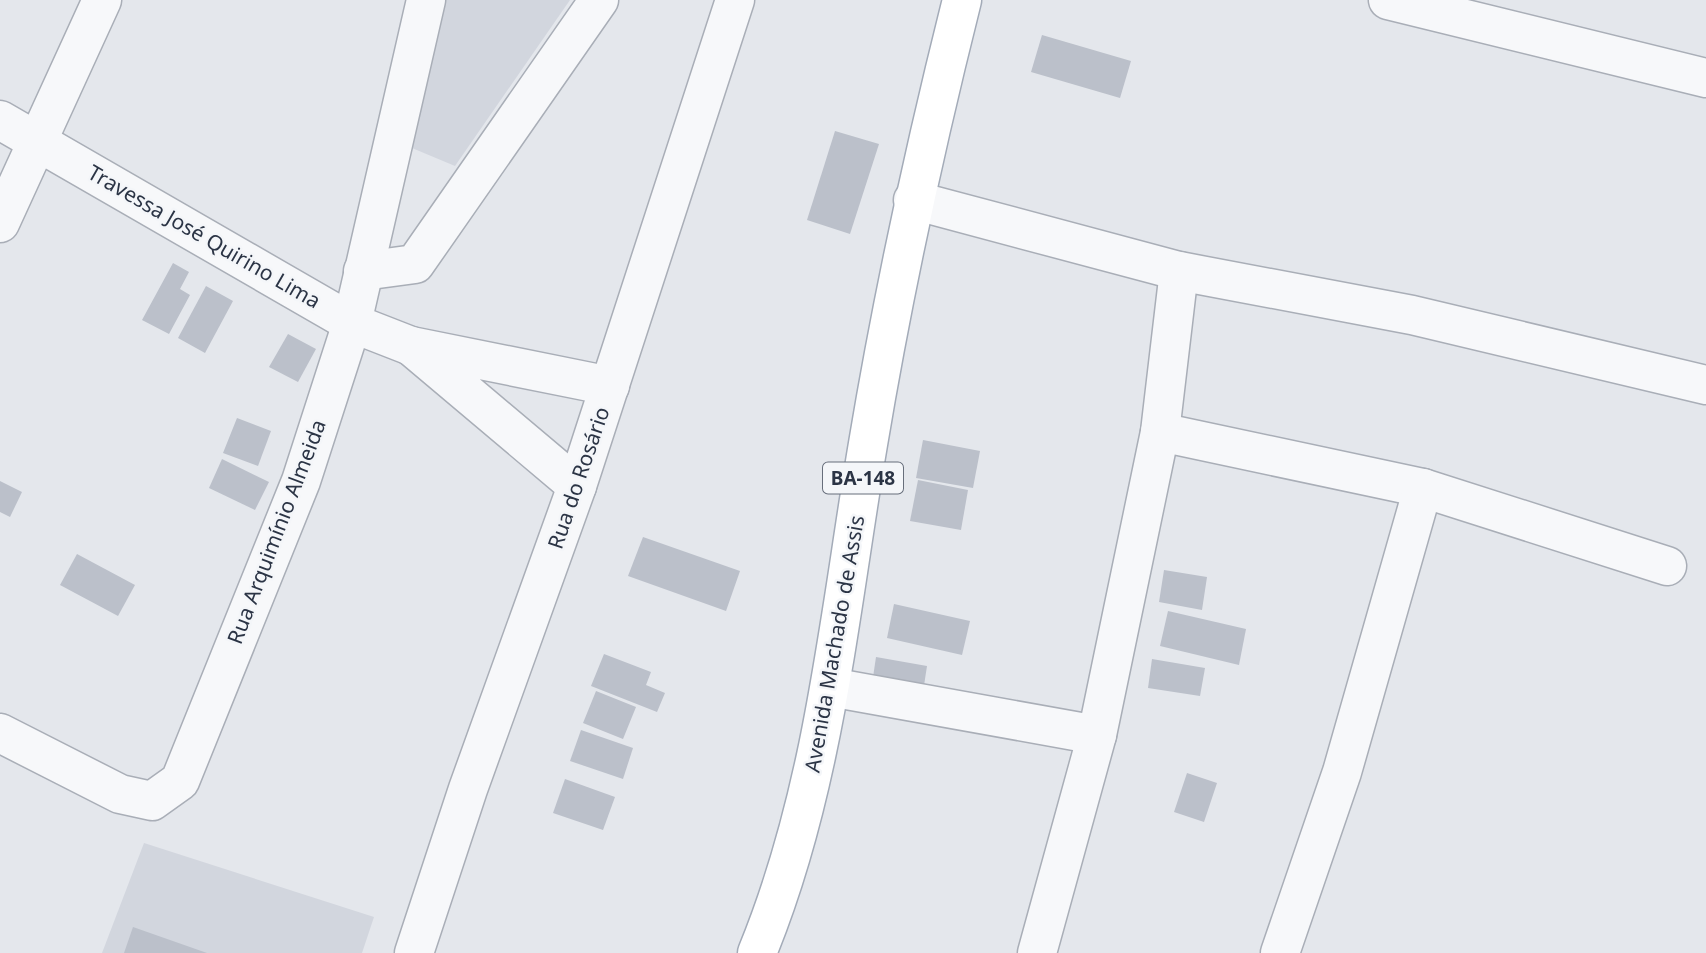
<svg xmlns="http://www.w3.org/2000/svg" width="1706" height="953" viewBox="0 0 1706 953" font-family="'Noto Sans',sans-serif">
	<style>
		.built { fill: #d2d6de }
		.building { fill: #bbc0ca }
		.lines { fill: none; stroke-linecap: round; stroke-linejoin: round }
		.minor-casing { stroke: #a9aeb7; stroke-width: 41 }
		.major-casing { stroke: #a3abb8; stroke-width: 41 }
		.minor { stroke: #f7f8fa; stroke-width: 38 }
		.major { stroke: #fff; stroke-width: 38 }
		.labels { text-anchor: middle; stroke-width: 5; stroke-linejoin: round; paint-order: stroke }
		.shield { fill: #f4f6f9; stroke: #676e7b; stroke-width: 2 }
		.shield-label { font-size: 19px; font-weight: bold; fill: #2b3445 }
		.street-label { font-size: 21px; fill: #2b3445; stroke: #f4f6f9 }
	</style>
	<rect width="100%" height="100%" fill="#e4e7ec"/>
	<g class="built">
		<path d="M445,0H570L455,166L412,148Z"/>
		<path d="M144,843L374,917L362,953H102Z"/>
	</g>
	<g class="building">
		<path d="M1042,35L1131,61L1120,98L1031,72Z"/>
		<path d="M835,131L879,144L850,234L807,220Z"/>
		<path d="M173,263L189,272L180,289L190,295L169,334L142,320Z"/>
		<path d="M206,286L233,301L205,353L178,338Z"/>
		<path d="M288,334L316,349L298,382L269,367Z"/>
		<path d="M237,418L271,431L258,466L223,453Z"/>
		<path d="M923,440L980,451L973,488L916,478Z"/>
		<path d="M222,459L269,482L255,510L209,488Z"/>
		<path d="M918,480L968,490L961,530L910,521Z"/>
		<path d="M0,481L22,492L10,517L0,512Z"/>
		<path d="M643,537L740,571L726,611L628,576Z"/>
		<path d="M77,554L135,585L118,616L60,585Z"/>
		<path d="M1164,570L1207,577L1202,610L1159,602Z"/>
		<path d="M894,604L970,621L962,655L887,638Z"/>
		<path d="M1168,611L1246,629L1239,665L1160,646Z"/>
		<path d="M604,654L651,672L646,685L665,693L657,712L591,686Z"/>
		<path d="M876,657L927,666L923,692L872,684Z"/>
		<path d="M1152,659L1205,668L1200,696L1148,688Z"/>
		<path d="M596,691L636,707L623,739L583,723Z"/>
		<path d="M581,730L633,748L623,779L570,761Z"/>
		<path d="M1187,773L1217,783L1204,822L1174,812Z"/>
		<path d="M565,779L615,797L603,830L553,813Z"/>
		<path d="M133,927L207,953H124Z"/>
	</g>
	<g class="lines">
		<defs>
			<g id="minor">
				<path d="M1388,0L1706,78"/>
				<path d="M0,120L352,323L411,346"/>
				<path d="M913,200L1179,271L1412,315L1706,385"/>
				<path d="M0,223L102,0"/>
				<path d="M363,271L415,264L599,0"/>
				<path d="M1160,432L1423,488L1667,566"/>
				<path d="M577,486L411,346L610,386"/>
				<path d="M830,687L1097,735"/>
				<path d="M0,733L120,794L152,801L180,781L301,481L352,323L426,0"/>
				<path d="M414,953L468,789L577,486L735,0"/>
				<path d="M1037,953L1097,735L1160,432L1179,271"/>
				<path d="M1280,953L1342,772L1423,488"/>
			</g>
			<path id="major" d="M757,953C824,790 839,616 868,444C893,294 925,147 962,0"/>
		</defs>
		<use href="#minor" class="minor-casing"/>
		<use href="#major" class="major-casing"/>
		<use href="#minor" class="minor"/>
		<use href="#major" class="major"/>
	</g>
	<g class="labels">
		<rect class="shield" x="823" y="462.5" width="80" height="31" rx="5"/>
		<g class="shield-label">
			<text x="863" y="485">BA-148</text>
		</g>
		<g class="street-label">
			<text transform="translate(204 237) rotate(30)" y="7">Travessa José Quirino Lima</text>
			<text transform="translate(579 478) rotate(-71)" y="7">Rua do Rosário</text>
			<text transform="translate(277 532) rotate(-69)" y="7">Rua Arquimínio Almeida</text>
			<text transform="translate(835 644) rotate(-80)" y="7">Avenida Machado de Assis</text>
		</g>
	</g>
</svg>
